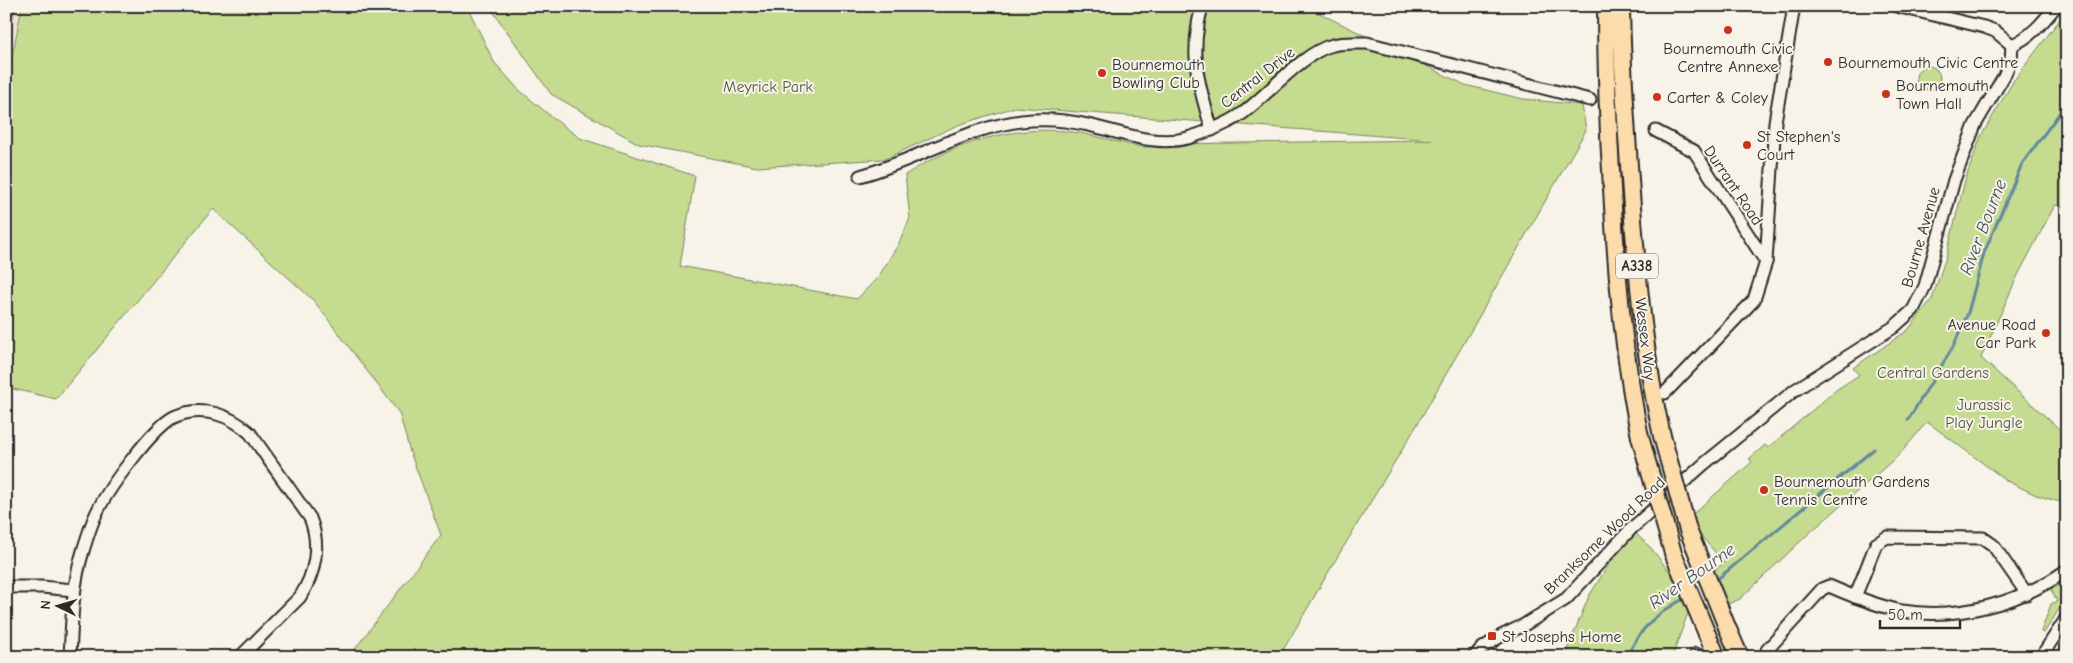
<svg xmlns="http://www.w3.org/2000/svg" width="2073" height="663" viewBox="0 0 2073 663" font-family="'Comic Neue',sans-serif">
	<style>
		.built { fill: #f0dbd3 }
		.green { fill: #c4db90; stroke: #78835e }
		.lines { fill: none; stroke-linecap: round; stroke-linejoin: round }
		.stream { stroke: #63889c; stroke-width: 3 }
		.minor-casing { stroke: #2b2b2b; stroke-width: 15 }
		.highway-casing { stroke: #2b2b2b; stroke-width: 20 }
		.minor { stroke: #f7f3e8; stroke-width: 11 }
		.highway { stroke: #fddcac; stroke-width: 16 }
		.rail-casing { stroke: #2b2b2b; stroke-width: 5 }
		.rail { stroke: #f7f3e8; stroke-width: 3; stroke-dasharray: 9; stroke-linecap: butt }
		.highway-bridge-casing { stroke: #2b2b2b; stroke-width: 20; stroke-linecap: butt }
		.highway-bridge { stroke: #fddcac; stroke-width: 16 }
		.poi-dot { fill: #c8321e; stroke: #f7f3e8; stroke-width: 2 }
		.labels { text-anchor: middle; stroke-width: 4; stroke-linejoin: round; paint-order: stroke }
		.shield { fill: #f7f3e8; stroke: #686764; stroke-width: 1 }
		.shield-label { font-size: 15px; font-weight: bold; fill: #2b2b2b }
		.poi-label { font-size: 16px; fill: #2b2b2b; stroke: #f7f3e8; text-anchor: start }
		.street-label { font-size: 16px; fill: #2b2b2b; stroke: #f7f3e8 }
		.park-label { font-size: 16px; fill: #515744; stroke: #f7f3e8 }
		.water-label { font-size: 18px; font-style: italic; fill: #42525a; stroke: #f7f3e8 }
	</style>
	<rect width="100%" height="100%" fill="#f7f3e8"/>
	<filter id="ink" filterUnits="userSpaceOnUse"><feTurbulence type="fractalNoise" baseFrequency=".02" numOctaves="2"/><feDisplacementMap in="SourceGraphic" scale="10" xChannelSelector="R" yChannelSelector="G"/><feConvolveMatrix kernelMatrix="1 2 1 2 8 2 1 2 1" color-interpolation-filters="sRGB"/></filter>
	<g filter="url(#ink)">
		<path class="built" d="M6,6H20L6,77Z"/>
		<g class="green">
			<path d="M22,6H467L494,62L518,89L553,118L580,138L695,176L680,266L857,299L879,276L899,243L910,218L905,175C954,143 1014,124 1073,132C1097,135 1120,144 1144,147C1153,147 1163,145 1171,144L1432,140L1015,107L958,125L885,159L757,167L639,144L551,94L489,6H1305L1465,85L1523,99L1582,105L1586,130L1414,430L1335,561L1279,657H349L441,535L410,452L399,413L314,301L213,209L56,399L9,388L6,400V87Z"/>
			<path d="M2067,10V208L2055,205L2017,277L1981,358L2067,436V504L2036,495L2007,481L1927,422L1899,455L1805,537L1740,599L1726,605L1713,571L1724,563L1687,519L1752,462L1749,459L1765,445L1768,448L1836,390L1859,375L1853,368L1908,330L1932,299L1946,257L1965,180L1981,136L2014,80Z"/>
			<circle cx="1928" cy="78" r="12"/>
			<path d="M1631,529L1651,548L1672,575L1688,613L1672,657H1564L1589,596Z"/>
			<path d="M2067,580V597L2044,633L2041,632L2051,604L2057,601L2051,590Z"/>
		</g>
		<g class="lines">
			<g class="stream">
				<path d="M1908,420L1953,347L1968,313L1984,253L2022,164L2067,103"/>
				<path d="M1714,582L1874,449"/>
				<path d="M1627,657C1641,626 1657,613 1687,597"/>
			</g>
			<defs>
				<g id="minor">
					<path d="M1202,6C1189,54 1198,84 1212,130"/>
					<path d="M1896,6L1984,27L1995,31L2012,45"/>
					<path d="M2012,45C2031,37 2043,22 2056,6"/>
					<path d="M1656,131L1694,151L1766,262"/>
					<path d="M860,176C919,160 970,124 1032,120C1050,119 1070,121 1088,125C1121,132 1154,147 1188,138C1207,132 1227,125 1243,113C1267,95 1305,51 1333,45C1343,42 1356,43 1367,43L1590,100"/>
					<path d="M1665,393L1754,300L1766,262L1775,122L1794,6"/>
					<path d="M6,587H42L73,590"/>
					<path d="M1855,597L1876,544L1887,537L1983,538L1993,545L2027,594"/>
					<path d="M1767,650L1822,589L1829,586C1852,596 1877,606 1902,611C1959,620 2020,603 2067,570"/>
					<path d="M1696,654L1697,657"/>
					<path d="M70,657C72,620 72,587 83,551C87,538 91,524 97,512C108,489 154,425 176,416C203,405 230,415 250,433L310,518C321,545 315,574 300,597L240,657"/>
					<path d="M1474,657L1481,649L1501,636L1524,625L1566,599L1631,529L1704,464L1795,390L1894,327L1913,310L1925,286L1954,180L1975,125L2004,76L2011,60L2012,45"/>
					<path d="M2041,657L2067,617"/>
				</g>
				<g id="highway">
					<path d="M1606,6C1606,67 1608,128 1612,188C1616,272 1623,355 1640,437"/>
					<path d="M1621,6C1622,73 1627,140 1632,207C1638,284 1645,361 1662,436"/>
					<path d="M1727,627L1740,657"/>
					<path d="M1707,634L1717,657"/>
				</g>
			</defs>
			<use href="#minor" class="minor-casing"/>
			<use href="#highway" class="highway-casing"/>
			<use href="#minor" class="minor"/>
			<use href="#highway" class="highway"/>
			<defs>
				<path id="rail" d="M6,41L13,6"/>
			</defs>
			<use href="#rail" class="rail-casing"/>
			<use href="#rail" class="rail"/>
			<defs>
				<g id="highway-bridge">
					<path d="M1662,436L1688,530L1727,627"/>
					<path d="M1640,437L1673,553L1707,634"/>
				</g>
			</defs>
			<use href="#highway-bridge" class="highway-bridge-casing"/>
			<use href="#highway-bridge" class="highway-bridge"/>
		</g>
	</g>
	<g class="poi-dot">
		<circle cx="1728" cy="30" r="5"/>
		<circle cx="1828" cy="62" r="5"/>
		<circle cx="1102" cy="73" r="5"/>
		<circle cx="1886" cy="94" r="5"/>
		<circle cx="1657" cy="97" r="5"/>
		<circle cx="1747" cy="145" r="5"/>
		<circle cx="2046" cy="333" r="5"/>
		<circle cx="1764" cy="490" r="5"/>
		<rect x="1487" y="631" width="10" height="10" rx="2.5"/>
	</g>
	<g class="labels">
		<rect class="shield" x="1616" y="253.5" width="42" height="25" rx="4"/>
		<g class="shield-label">
			<text x="1637" y="271">A338</text>
		</g>
		<g class="poi-label">
			<text x="1728" y="54" text-anchor="middle">Bournemouth Civic<tspan x="1728" dy="18">Centre Annexe</tspan></text>
			<text x="1838" y="68">Bournemouth Civic Centre</text>
			<text x="1112" y="70">Bournemouth<tspan x="1112" dy="18">Bowling Club</tspan></text>
			<text x="1896" y="91">Bournemouth<tspan x="1896" dy="18">Town Hall</tspan></text>
			<text x="1667" y="103">Carter &amp; Coley</text>
			<text x="1757" y="142">St Stephen's<tspan x="1757" dy="18">Court</tspan></text>
			<text x="2036" y="330" text-anchor="end">Avenue Road<tspan x="2036" dy="18">Car Park</tspan></text>
			<text x="1774" y="487">Bournemouth Gardens<tspan x="1774" dy="18">Tennis Centre</tspan></text>
			<text x="1502" y="642">St Josephs Home</text>
		</g>
		<g class="street-label">
			<text transform="translate(1257 77) rotate(-38)" y="6">Central Drive</text>
			<text transform="translate(1734 185) rotate(56)" y="6">Durrant Road</text>
			<text transform="translate(1920 237) rotate(-74)" y="6">Bourne Avenue</text>
			<text transform="translate(1646 339) rotate(83)" y="6">Wessex Way</text>
			<text transform="translate(1604 535) rotate(-44)" y="6">Branksome Wood Road</text>
		</g>
		<g class="park-label">
			<text x="768" y="92">Meyrick Park</text>
			<text x="1933" y="378">Central Gardens</text>
			<text x="1984" y="410">Jurassic<tspan x="1984" dy="18">Play Jungle</tspan></text>
		</g>
		<g class="water-label">
			<text transform="translate(1983 227) rotate(-69)" y="6">River Bourne</text>
			<text transform="translate(1692 576) rotate(-35)" y="6">River Bourne</text>
		</g>
	</g>
	<rect width="2073" height="663" fill="none" stroke="#f7f3e8" stroke-width="25"/>
	<rect x="12" y="12" width="2048" height="638" fill="none" stroke="#2b2b2b" stroke-width="2" filter="url(#ink)"/>
	<g transform="translate(58 606) rotate(275)" stroke="#f7f3e8" stroke-width="4" paint-order="stroke">
	<path d="M0-4L9 19L0 12L-9 19Z" fill="#2b2b2b"/>
	<text y="-8" font-size="14" font-weight="bold" text-anchor="middle" fill="#2b2b2b">N</text>
	</g>
	<path d="M1880 620v8h80v-8" fill="none" stroke="#2b2b2b" stroke-width="2.5"/>
	<text x="1888" y="620" font-size="15" fill="#2b2b2b" stroke="#f7f3e8" stroke-width="4" paint-order="stroke">50 m</text>
</svg>
